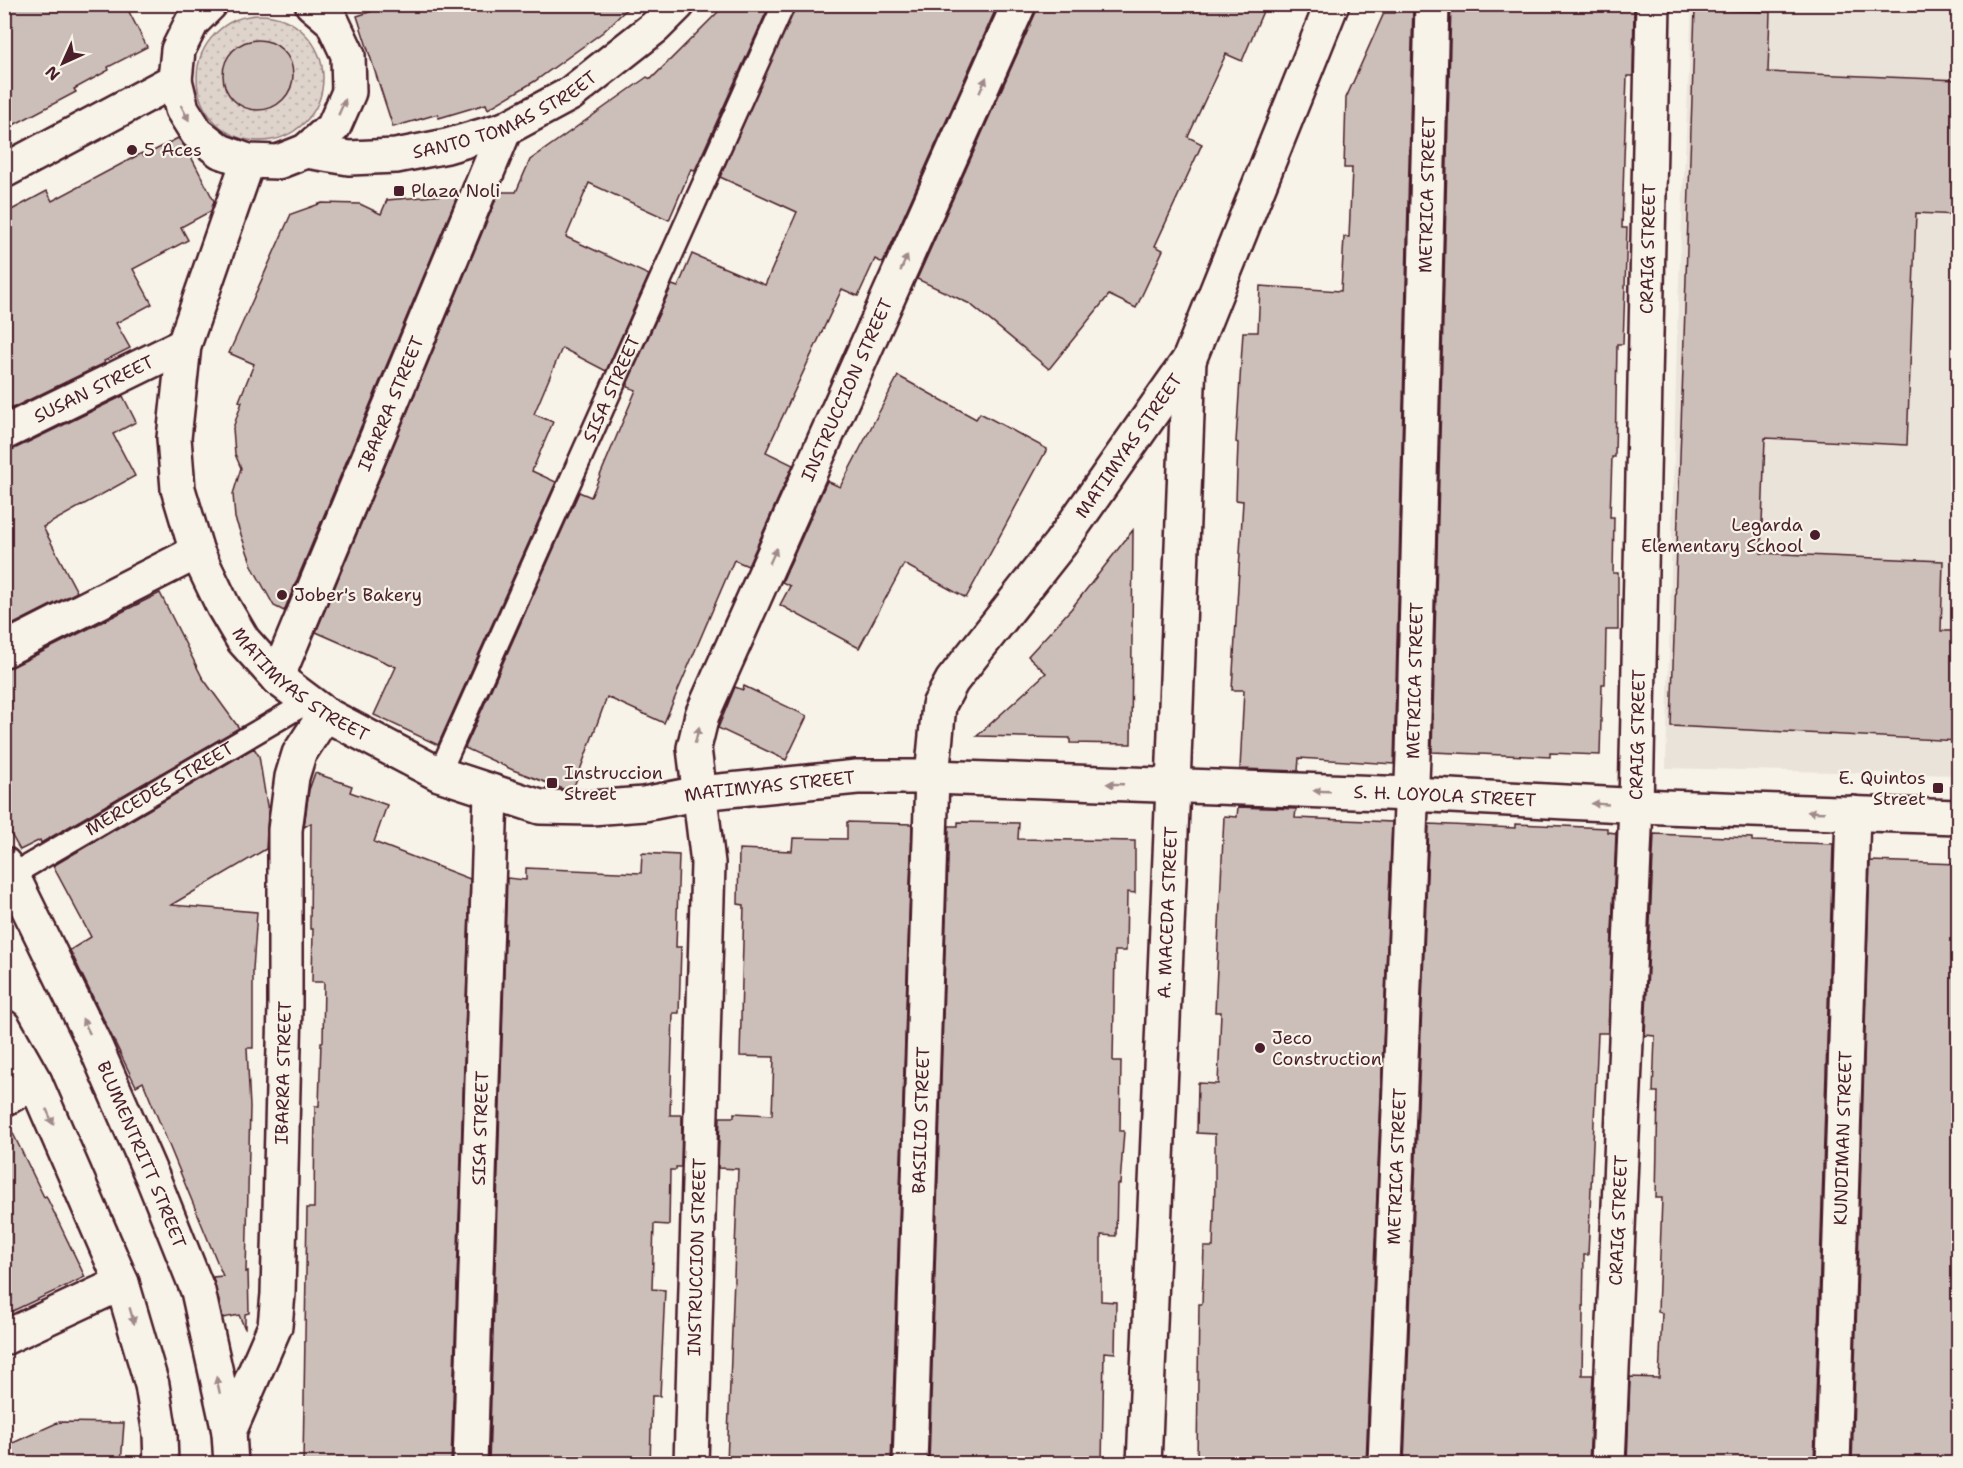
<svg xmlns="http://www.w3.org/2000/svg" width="1963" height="1468" viewBox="0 0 1963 1468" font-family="'Shantell Sans',sans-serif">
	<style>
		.built { fill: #eae3da }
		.grass { fill: url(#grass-dots); stroke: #947a7c; stroke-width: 1.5 }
		.building { fill: #ccbfb9; stroke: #4a1f2b; stroke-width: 1.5 }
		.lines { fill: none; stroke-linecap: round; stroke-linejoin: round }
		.service-casing { stroke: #4a1f2b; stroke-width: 26 }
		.minor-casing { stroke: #4a1f2b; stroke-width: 38 }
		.tertiary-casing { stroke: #4a1f2b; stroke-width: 38 }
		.service { stroke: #f7f3e8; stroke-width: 21 }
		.minor { stroke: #f7f3e8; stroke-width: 33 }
		.tertiary { stroke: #f7f3e8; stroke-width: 33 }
		.oneway { fill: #a0898a }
		.poi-dot { fill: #4a1f2b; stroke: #f7f3e8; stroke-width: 2 }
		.labels { text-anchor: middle; stroke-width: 4.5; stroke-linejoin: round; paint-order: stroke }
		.street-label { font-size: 18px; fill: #4a1f2b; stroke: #f7f3e8 }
		.poi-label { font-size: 18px; fill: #4a1f2b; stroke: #f7f3e8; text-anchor: start }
	</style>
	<defs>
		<pattern id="grass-dots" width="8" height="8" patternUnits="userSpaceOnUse" patternTransform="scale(1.5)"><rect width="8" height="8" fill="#ded4cc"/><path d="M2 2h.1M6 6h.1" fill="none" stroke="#c0b6af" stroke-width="1.8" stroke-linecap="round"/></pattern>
	</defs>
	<rect width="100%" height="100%" fill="#f7f3e8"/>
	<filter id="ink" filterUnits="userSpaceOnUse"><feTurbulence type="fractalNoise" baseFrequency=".0167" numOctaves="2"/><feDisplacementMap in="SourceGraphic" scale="12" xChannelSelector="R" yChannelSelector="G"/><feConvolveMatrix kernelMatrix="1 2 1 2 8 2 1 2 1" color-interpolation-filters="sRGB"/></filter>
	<g filter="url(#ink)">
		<path class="built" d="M1692,5H1958V775L1666,768L1678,302Z"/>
		<circle class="grass" cx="260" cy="78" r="63"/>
		<g class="building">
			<path d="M4,4H125L147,47L108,67L109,70L74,89L76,92L4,130Z"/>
			<path d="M394,4H632L603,32L535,81L488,109L486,104L439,118L438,114L393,127L357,16Z"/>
			<path d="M726,4H770L695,170L691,169L669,220L589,183L566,237L649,275L606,371L562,348L534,414L553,422L532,471L556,482L438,745L374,715L396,667L316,632L499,192H516L530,160L647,77L651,79Z"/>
			<path d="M796,4H998L883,263L875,259L858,296L842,289L766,452L793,465L748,566L734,560L664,723L607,697L573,789H563L513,770L465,748L579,492L591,497L636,390L628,387V382L672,285L678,287L692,254L765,285L797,212L720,177Z"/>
			<path d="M1037,4H1266L1242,61L1226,54L1188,137L1202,144L1155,246L1163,250L1136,308L1109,295L1049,369L970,304L917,279L1036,12Z"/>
			<path d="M1396,4H1413L1394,764L1299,758L1298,771L1240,769L1244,690H1232L1243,501L1236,500L1238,443L1236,442L1243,332H1258L1260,286L1341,291L1344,237H1349L1352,168H1344L1346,98L1384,13H1395Z"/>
			<path d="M1451,4H1634L1633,76H1627L1624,158L1622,228H1627L1623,344H1617L1615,457H1612L1610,517H1614L1613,573H1618V630H1606L1605,684H1602L1600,755L1550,753V757L1432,752Z"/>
			<path d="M1695,9L1770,12L1768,72L1959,80V215L1916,213L1907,445L1765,438L1761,553L1943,561L1941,631H1959V741L1671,726Z"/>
			<circle cx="258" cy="75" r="35"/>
			<path d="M178,138L187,149L214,201L211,211L181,227L188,240L133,269L152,304L116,323L130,348L104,361L105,363L4,412V214L47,191L52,201L142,153L144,156Z"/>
			<path d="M458,194L284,611L274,606L253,568L235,518L233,494L241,468L235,454L233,428L242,402L239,401L254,364L229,353L291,214L322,203L360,204L381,214L387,200Z"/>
			<path d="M898,376L976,419L980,413L1047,449L966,598L904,564L859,648L780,605L790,586L782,582L827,481L840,487Z"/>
			<path d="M123,396L136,422L113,434L135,476L43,527L77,592L4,629V451L12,450Z"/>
			<path d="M1133,530L1131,744L1070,743V738L977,736L1046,673L1028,656L1071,609Z"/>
			<path d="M160,593L202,677L239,728L41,843L40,840L20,850L4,822V668L12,667Z"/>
			<path d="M744,686L807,716L786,760L718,728L735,687L743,690Z"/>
			<path d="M254,748L259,756L268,812L266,849L171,905L257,912L253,969V1048H247L250,1107L246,1272L248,1271L249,1313L245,1314V1329L239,1315L223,1318L213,1277L223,1276L143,1082L136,1086L70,950L91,937L53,866Z"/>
			<path d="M315,773L352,786L350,792L387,805L374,842L470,879L451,1464H303L307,1208H314L315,1106H319L321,1042H323L324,982H312L313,929H310L311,823L304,827L309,790Z"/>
			<path d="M1238,807L1296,809L1295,818L1392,822L1366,1464H1307V1462L1197,1459L1199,1304H1202L1204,1247H1213L1215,1182V1134L1197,1133L1198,1083L1218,1084L1221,1012H1215L1224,816L1237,817Z"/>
			<path d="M847,822L912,824L891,1464H727L738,1169L718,1168L720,1117H734V1113L772,1115L774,1057L740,1056L744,905L738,904L739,849L792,851L793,838L847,839Z"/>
			<path d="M958,822L1019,823L1018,839L1135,841V893L1127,892L1126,951H1115L1113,1061H1121L1120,1131H1124L1120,1184H1117L1116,1236L1101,1235V1301L1116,1302L1115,1353L1104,1352L1102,1464H929L949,826H958Z"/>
			<path d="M1429,824L1515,828V824L1607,828V832L1616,833L1608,1033H1598L1588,1255H1584L1582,1375H1593L1589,1464H1404Z"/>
			<path d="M1654,834L1752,838V841L1833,844L1814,1464H1627L1630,1377L1659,1378L1662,1313L1658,1312L1662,1198H1656L1658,1092H1653L1655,1036L1645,1035Z"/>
			<path d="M642,853L679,855L676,947H681L679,1013H673L670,1115H682L681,1167H676V1170H670L669,1225L654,1224L652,1289L665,1290L660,1396H652L650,1464H489L507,878L526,880V868L641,873Z"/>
			<path d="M1870,861L1959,864V1464H1852Z"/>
			<path d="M5,1117L44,1197L46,1196L85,1277L4,1315Z"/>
			<path d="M59,1422L124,1423L121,1464H4V1447Z"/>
		</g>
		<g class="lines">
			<defs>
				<g id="service">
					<path id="s1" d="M439,774L784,4"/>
					<path id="s2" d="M12,875L308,702"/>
				</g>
				<g id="minor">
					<path id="s3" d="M4,433L184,345"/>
					<path d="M4,650L197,552"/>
					<path id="s4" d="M277,678L505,129"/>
					<path d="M4,1099L35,1082"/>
					<path d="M4,1338L122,1283"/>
					<path id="s5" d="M229,1432L275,1326L278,1294L285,1005V830L292,777L299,754L325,714"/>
					<path id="s6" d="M470,1464L491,793"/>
					<path id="s7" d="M691,1464L708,863L694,748L702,715L1019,4"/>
					<path id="s8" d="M910,1464L932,777"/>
					<path id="s9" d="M1385,1464L1413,756L1432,4"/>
					<path id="s10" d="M1608,1464L1636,806L1653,4"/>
					<path id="s11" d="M1833,1464L1853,813"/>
				</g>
				<g id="tertiary">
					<path d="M210,4L192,22L178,50L175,80L182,109L197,133L220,151L248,161L278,162L306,151L334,126L349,92L348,55L332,21L312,4"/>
					<path id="s12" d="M306,151L349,158L396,156L447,146L505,129L570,94L655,27L678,4"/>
					<path id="s13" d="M248,161L184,345L174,438L178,489L197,552L223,606L243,640L277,678L325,714L439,774L540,807L591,808L644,804L700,793L857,777H932L1411,794L1664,807L1958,817"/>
					<path d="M4,171L175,80"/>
					<path id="s14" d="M932,777L939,705L952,681L1060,544L1189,360L1332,4"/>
					<path id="s15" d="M4,864L12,875L93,1041L154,1181L198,1291L229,1432L231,1464"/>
					<path d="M4,1027L35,1082L122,1283L152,1385L160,1434L161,1464"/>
					<path id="s16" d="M1144,1464L1173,786L1189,360"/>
				</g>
			</defs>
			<use href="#service" class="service-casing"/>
			<use href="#minor" class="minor-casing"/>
			<use href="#tertiary" class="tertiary-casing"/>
			<use href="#service" class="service"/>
			<use href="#minor" class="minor"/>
			<use href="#tertiary" class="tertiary"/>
		</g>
		<defs><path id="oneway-solid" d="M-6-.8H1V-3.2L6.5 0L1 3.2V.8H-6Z" transform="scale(1.5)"/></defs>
		<g class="oneway">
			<use href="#oneway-solid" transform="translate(983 85) rotate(-66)"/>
			<use href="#oneway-solid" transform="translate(342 107) rotate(-66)"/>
			<use href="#oneway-solid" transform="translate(185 113) rotate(62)"/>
			<use href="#oneway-solid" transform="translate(904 263) rotate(-66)"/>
			<use href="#oneway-solid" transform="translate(773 556) rotate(-66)"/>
			<use href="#oneway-solid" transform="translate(697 735) rotate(-76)"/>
			<use href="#oneway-solid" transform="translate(1115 784) rotate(-178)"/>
			<use href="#oneway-solid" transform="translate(1322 791) rotate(-178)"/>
			<use href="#oneway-solid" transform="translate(1600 804) rotate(-177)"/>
			<use href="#oneway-solid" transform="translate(1816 812) rotate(-178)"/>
			<use href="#oneway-solid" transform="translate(86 1026) rotate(-116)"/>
			<use href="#oneway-solid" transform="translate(50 1117) rotate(66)"/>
			<use href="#oneway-solid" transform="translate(132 1316) rotate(74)"/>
			<use href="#oneway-solid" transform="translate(218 1385) rotate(-102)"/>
		</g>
	</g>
	<g class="poi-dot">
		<circle cx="132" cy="150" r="6"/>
		<rect x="393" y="185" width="12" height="12" rx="3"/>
		<circle cx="1815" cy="535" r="6"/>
		<circle cx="282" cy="595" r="6"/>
		<rect x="546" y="777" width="12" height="12" rx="3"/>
		<rect x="1932" y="782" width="12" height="12" rx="3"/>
		<circle cx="1260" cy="1048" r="6"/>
	</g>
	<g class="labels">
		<g class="street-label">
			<text dy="6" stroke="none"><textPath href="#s12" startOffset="208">SANTO TOMAS STREET</textPath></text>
			<text dy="6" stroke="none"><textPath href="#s9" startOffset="1270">METRICA STREET</textPath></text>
			<text dy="6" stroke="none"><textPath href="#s10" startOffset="1216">CRAIG STREET</textPath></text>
			<text dy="6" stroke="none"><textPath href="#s3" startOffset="100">SUSAN STREET</textPath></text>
			<text dy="6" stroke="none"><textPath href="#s1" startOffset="422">SISA STREET</textPath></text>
			<text dy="6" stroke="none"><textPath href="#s7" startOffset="1107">INSTRUCCION STREET</textPath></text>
			<text dy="6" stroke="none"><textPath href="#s4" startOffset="297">IBARRA STREET</textPath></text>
			<text dy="6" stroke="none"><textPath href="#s14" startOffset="394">MATIMYAS STREET</textPath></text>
			<text dy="6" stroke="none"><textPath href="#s9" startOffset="784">METRICA STREET</textPath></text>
			<text dy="6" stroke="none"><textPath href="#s13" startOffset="578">MATIMYAS STREET</textPath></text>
			<text dy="6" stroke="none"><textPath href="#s10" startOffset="730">CRAIG STREET</textPath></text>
			<text dy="6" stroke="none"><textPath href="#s2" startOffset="171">MERCEDES STREET</textPath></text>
			<text dy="6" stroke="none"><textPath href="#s13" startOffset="1082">MATIMYAS STREET</textPath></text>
			<text dy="6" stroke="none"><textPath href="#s13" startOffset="1758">S. H. LOYOLA STREET</textPath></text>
			<text dy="6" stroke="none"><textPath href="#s16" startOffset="552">A. MACEDA STREET</textPath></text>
			<text dy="6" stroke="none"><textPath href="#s5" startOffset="369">IBARRA STREET</textPath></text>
			<text dy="6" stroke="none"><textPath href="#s8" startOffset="344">BASILIO STREET</textPath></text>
			<text dy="6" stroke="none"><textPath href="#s6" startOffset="336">SISA STREET</textPath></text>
			<text dy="6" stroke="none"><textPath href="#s11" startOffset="326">KUNDIMAN STREET</textPath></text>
			<text dy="6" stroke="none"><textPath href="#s15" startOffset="322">BLUMENTRITT STREET</textPath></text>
			<text dy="6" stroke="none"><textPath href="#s9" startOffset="298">METRICA STREET</textPath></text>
			<text dy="6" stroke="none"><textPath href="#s10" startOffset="244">CRAIG STREET</textPath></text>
			<text dy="6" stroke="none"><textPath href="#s7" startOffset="207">INSTRUCCION STREET</textPath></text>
		</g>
		<g class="poi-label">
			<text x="144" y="156">5 Aces</text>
			<text x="411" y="197">Plaza Noli</text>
			<text x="1803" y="531" text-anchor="end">Legarda<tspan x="1803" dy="21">Elementary School</tspan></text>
			<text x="294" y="601">Jober's Bakery</text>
			<text x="564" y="779">Instruccion<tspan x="564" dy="21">Street</tspan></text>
			<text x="1926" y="784" text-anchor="end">E. Quintos<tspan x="1926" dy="21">Street</tspan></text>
			<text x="1272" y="1044">Jeco<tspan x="1272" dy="21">Construction</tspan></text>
		</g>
	</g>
	<rect width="1963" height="1468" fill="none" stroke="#f7f3e8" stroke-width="24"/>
	<rect x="12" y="12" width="1939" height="1444" fill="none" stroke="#4a1f2b" stroke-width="2" filter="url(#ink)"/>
	<g transform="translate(63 63) rotate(225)" stroke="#f7f3e8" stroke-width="4.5" paint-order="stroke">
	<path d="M0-4.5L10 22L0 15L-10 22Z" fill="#4a1f2b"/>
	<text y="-9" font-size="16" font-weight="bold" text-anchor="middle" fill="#4a1f2b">N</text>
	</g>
</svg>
